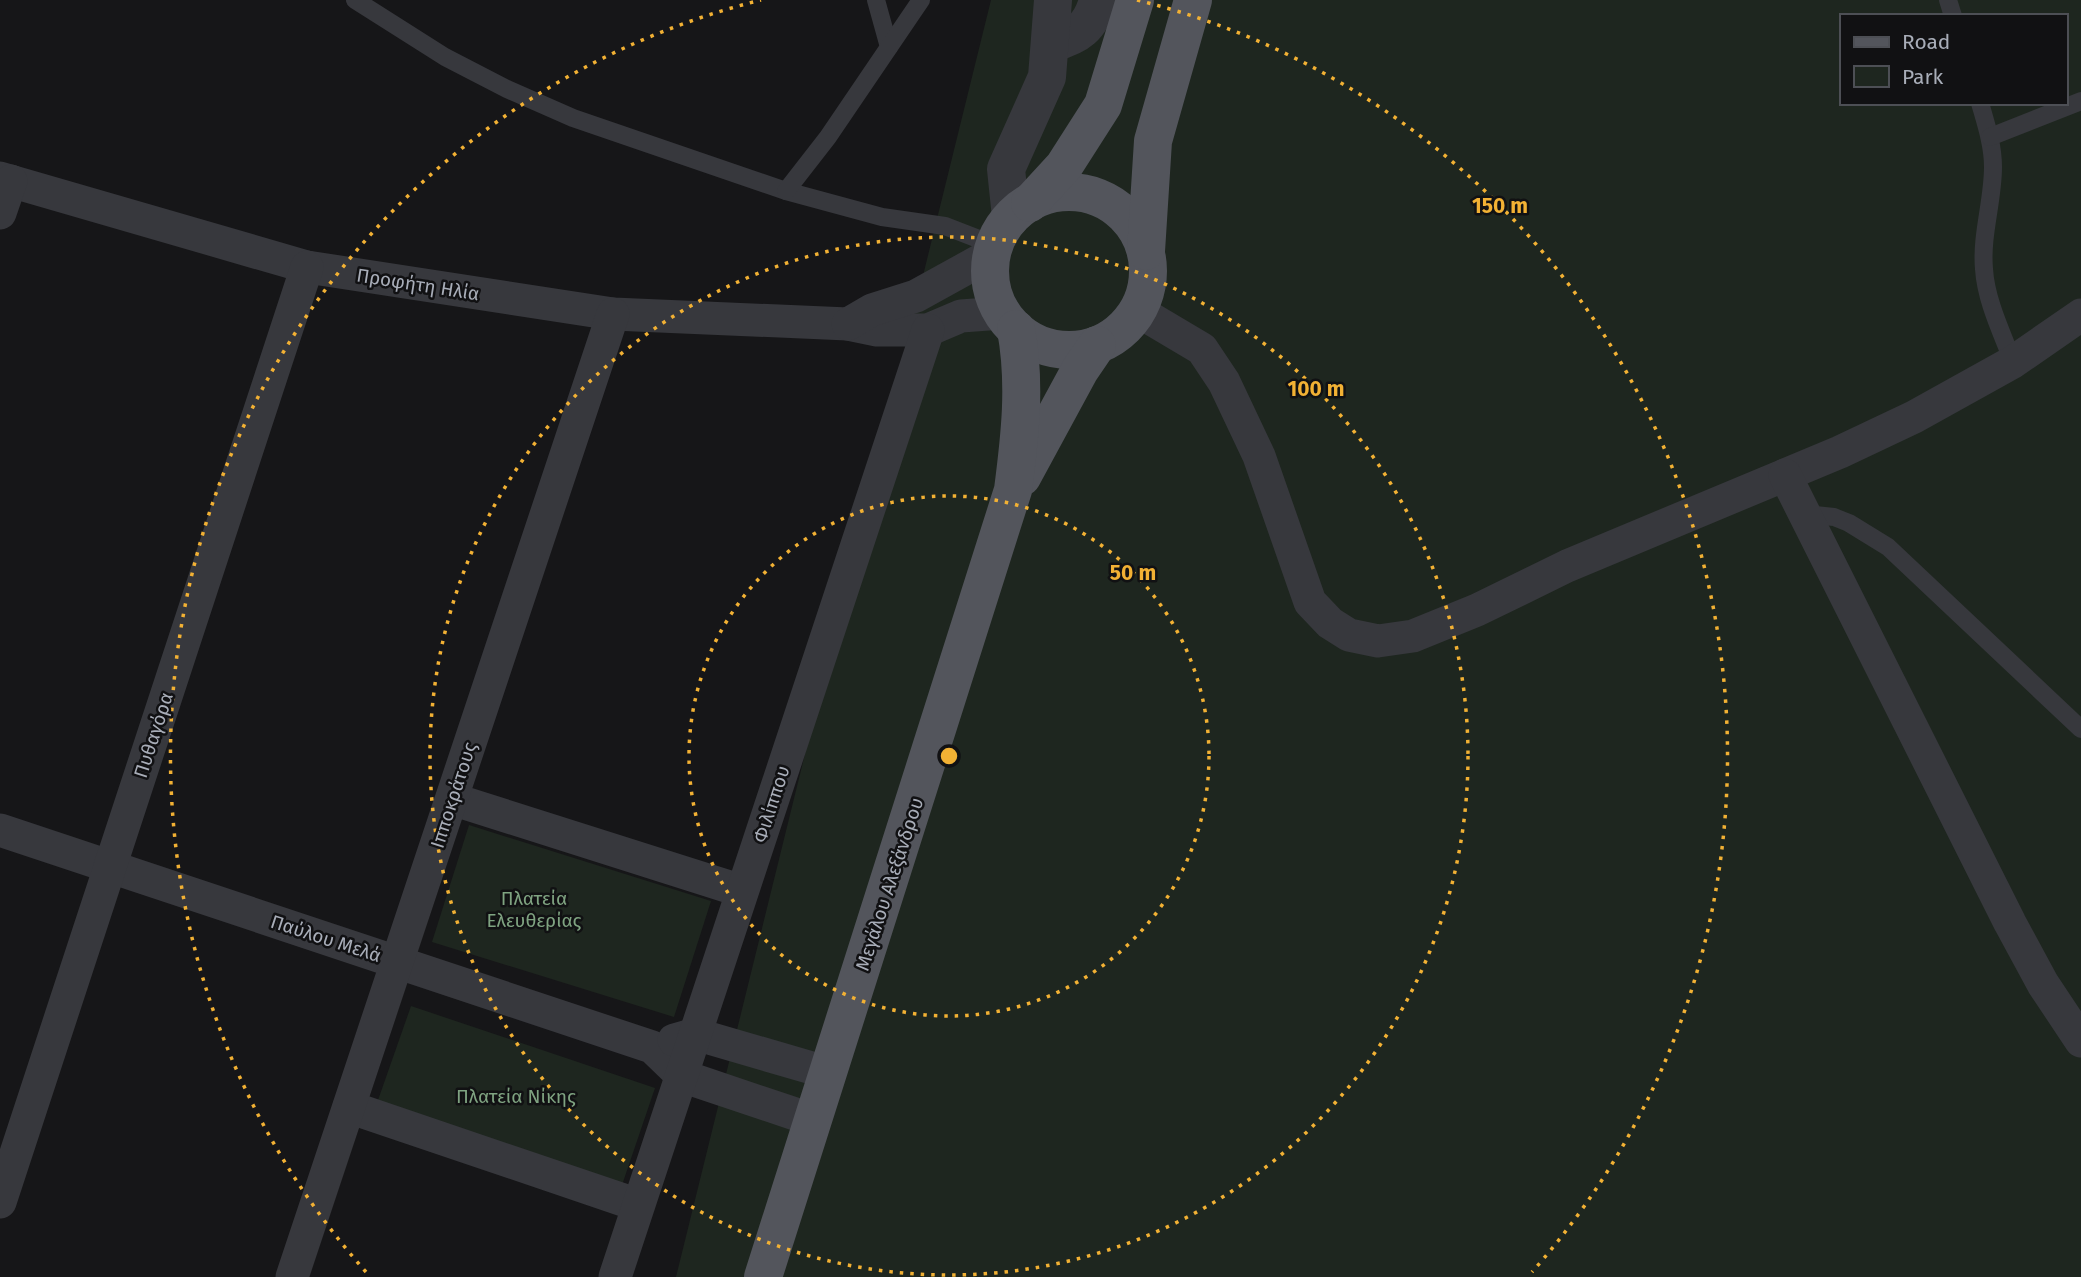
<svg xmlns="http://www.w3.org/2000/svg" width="2081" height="1277" viewBox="0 0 2081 1277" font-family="'Fira Sans',sans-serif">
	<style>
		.green { fill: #1e261f; fill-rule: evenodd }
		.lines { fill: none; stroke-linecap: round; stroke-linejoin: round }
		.service { stroke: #37383d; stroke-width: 18 }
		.minor { stroke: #37383d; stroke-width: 33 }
		.tertiary { stroke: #37383d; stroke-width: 38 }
		.primary { stroke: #53555c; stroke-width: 38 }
		.ring { fill: none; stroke: #f2b134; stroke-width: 3.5; stroke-dasharray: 3.5 7 }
		.labels { text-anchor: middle; stroke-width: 5; stroke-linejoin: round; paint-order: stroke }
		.street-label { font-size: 19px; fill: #a8adb8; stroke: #111113 }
		.park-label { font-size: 19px; fill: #7fa381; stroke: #111113 }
		.centre { fill: #f2b134; stroke: #111113; stroke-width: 3.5 }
		.ring-label { font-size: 21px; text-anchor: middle; font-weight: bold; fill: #f2b134; stroke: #111113; stroke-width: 5; stroke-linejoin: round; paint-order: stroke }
	</style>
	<rect width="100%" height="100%" fill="#161618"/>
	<g class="green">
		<path d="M991,0H2081V1277H676ZM1841,16H2065V103H1841Z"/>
		<path d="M469,825L711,901L674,1017L432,942Z"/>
		<path d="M411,1006L655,1088L622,1185L377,1103Z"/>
	</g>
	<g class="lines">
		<g class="service">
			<path d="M355,0L445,57L507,89L573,118L786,191L882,217L945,226L994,245"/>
			<path d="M876,0L889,47"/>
			<path d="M1948,0L1953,16"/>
			<path d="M1980,103C1986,124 1993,145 1993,167C1993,201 1981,235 1984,269C1986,301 2002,333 2013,362"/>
			<path d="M1990,137L2081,101"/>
			<path d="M786,191L828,137L921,0"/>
			<path d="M1805,514L1834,517L1849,523L1888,547L2081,729"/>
		</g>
		<g class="minor">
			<path d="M0,178L307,267L613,314L848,324L877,330H928L961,316L1002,313"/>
			<path d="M0,213L11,181"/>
			<path d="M1138,311L1202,349L1224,382L1259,456L1310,602L1330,623L1349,635L1378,641L1413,636L1477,610L1567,566L1840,452L1914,417L2013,362L2081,315"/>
			<path d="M848,324L872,310L916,296L992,254"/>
			<path d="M1785,475L2010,923L2043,984L2081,1041"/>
			<path d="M452,799L742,891"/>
			<path d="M0,830L652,1047L682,1076L813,1120"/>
			<path d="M674,1040L695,1034L829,1073"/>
			<path d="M349,1107L638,1205"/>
			<path d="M0,1202L307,267"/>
			<path d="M292,1277L613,314"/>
			<path d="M615,1277L928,330"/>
		</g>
		<g class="tertiary">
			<path d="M1052,43C1078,36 1091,27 1098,0"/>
			<path d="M1011,217L1006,169L1047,77L1053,0"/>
		</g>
		<g class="primary">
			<circle cx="1069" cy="271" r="79"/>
			<path d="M1030,203L1064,166L1103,105L1135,0"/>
			<path d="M1146,251L1153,141L1193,0"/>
			<path d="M1022,477L1080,370L1097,345"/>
			<path d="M763,1277L1013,490C1020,436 1026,384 1016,329"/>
		</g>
	</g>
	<g class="ring">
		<circle cx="949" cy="756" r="260"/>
		<circle cx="949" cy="756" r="519"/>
		<path d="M366 1272A779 779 0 0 1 761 0M1137 0A779 779 0 0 1 1532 1272"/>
	</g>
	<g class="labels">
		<g class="street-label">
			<text transform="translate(418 284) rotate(9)" y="7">Προφήτη Ηλία</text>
			<text transform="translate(153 735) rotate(-72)" y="7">Πυθαγόρα</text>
			<text transform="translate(453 795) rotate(-72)" y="7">Ιπποκράτους</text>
			<text transform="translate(771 804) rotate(-72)" y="7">Φιλίππου</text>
			<text transform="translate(889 884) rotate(-72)" y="7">Μεγάλου Αλεξάνδρου</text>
			<text transform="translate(326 938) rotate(18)" y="7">Παύλου Μελά</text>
		</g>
		<g class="park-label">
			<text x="534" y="905">Πλατεία<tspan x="534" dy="22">Ελευθερίας</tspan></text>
			<text x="516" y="1103">Πλατεία Νίκης</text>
		</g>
	</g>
	<circle cx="949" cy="756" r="10" class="centre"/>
	<g class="ring-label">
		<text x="1500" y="213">150 m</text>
		<text x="1316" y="396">100 m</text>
		<text x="1133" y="580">50 m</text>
	</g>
	<rect x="1840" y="14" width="228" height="91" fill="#111113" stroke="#4d4f55" stroke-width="2"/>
	<rect x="1854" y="37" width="35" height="10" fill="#53555c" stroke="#4d4f55" stroke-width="2"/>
	<text x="1902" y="49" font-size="21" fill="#a8adb8">Road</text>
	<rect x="1854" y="66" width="35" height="21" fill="#1e261f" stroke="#4d4f55" stroke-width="2"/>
	<text x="1902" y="84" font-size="21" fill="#a8adb8">Park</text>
</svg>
